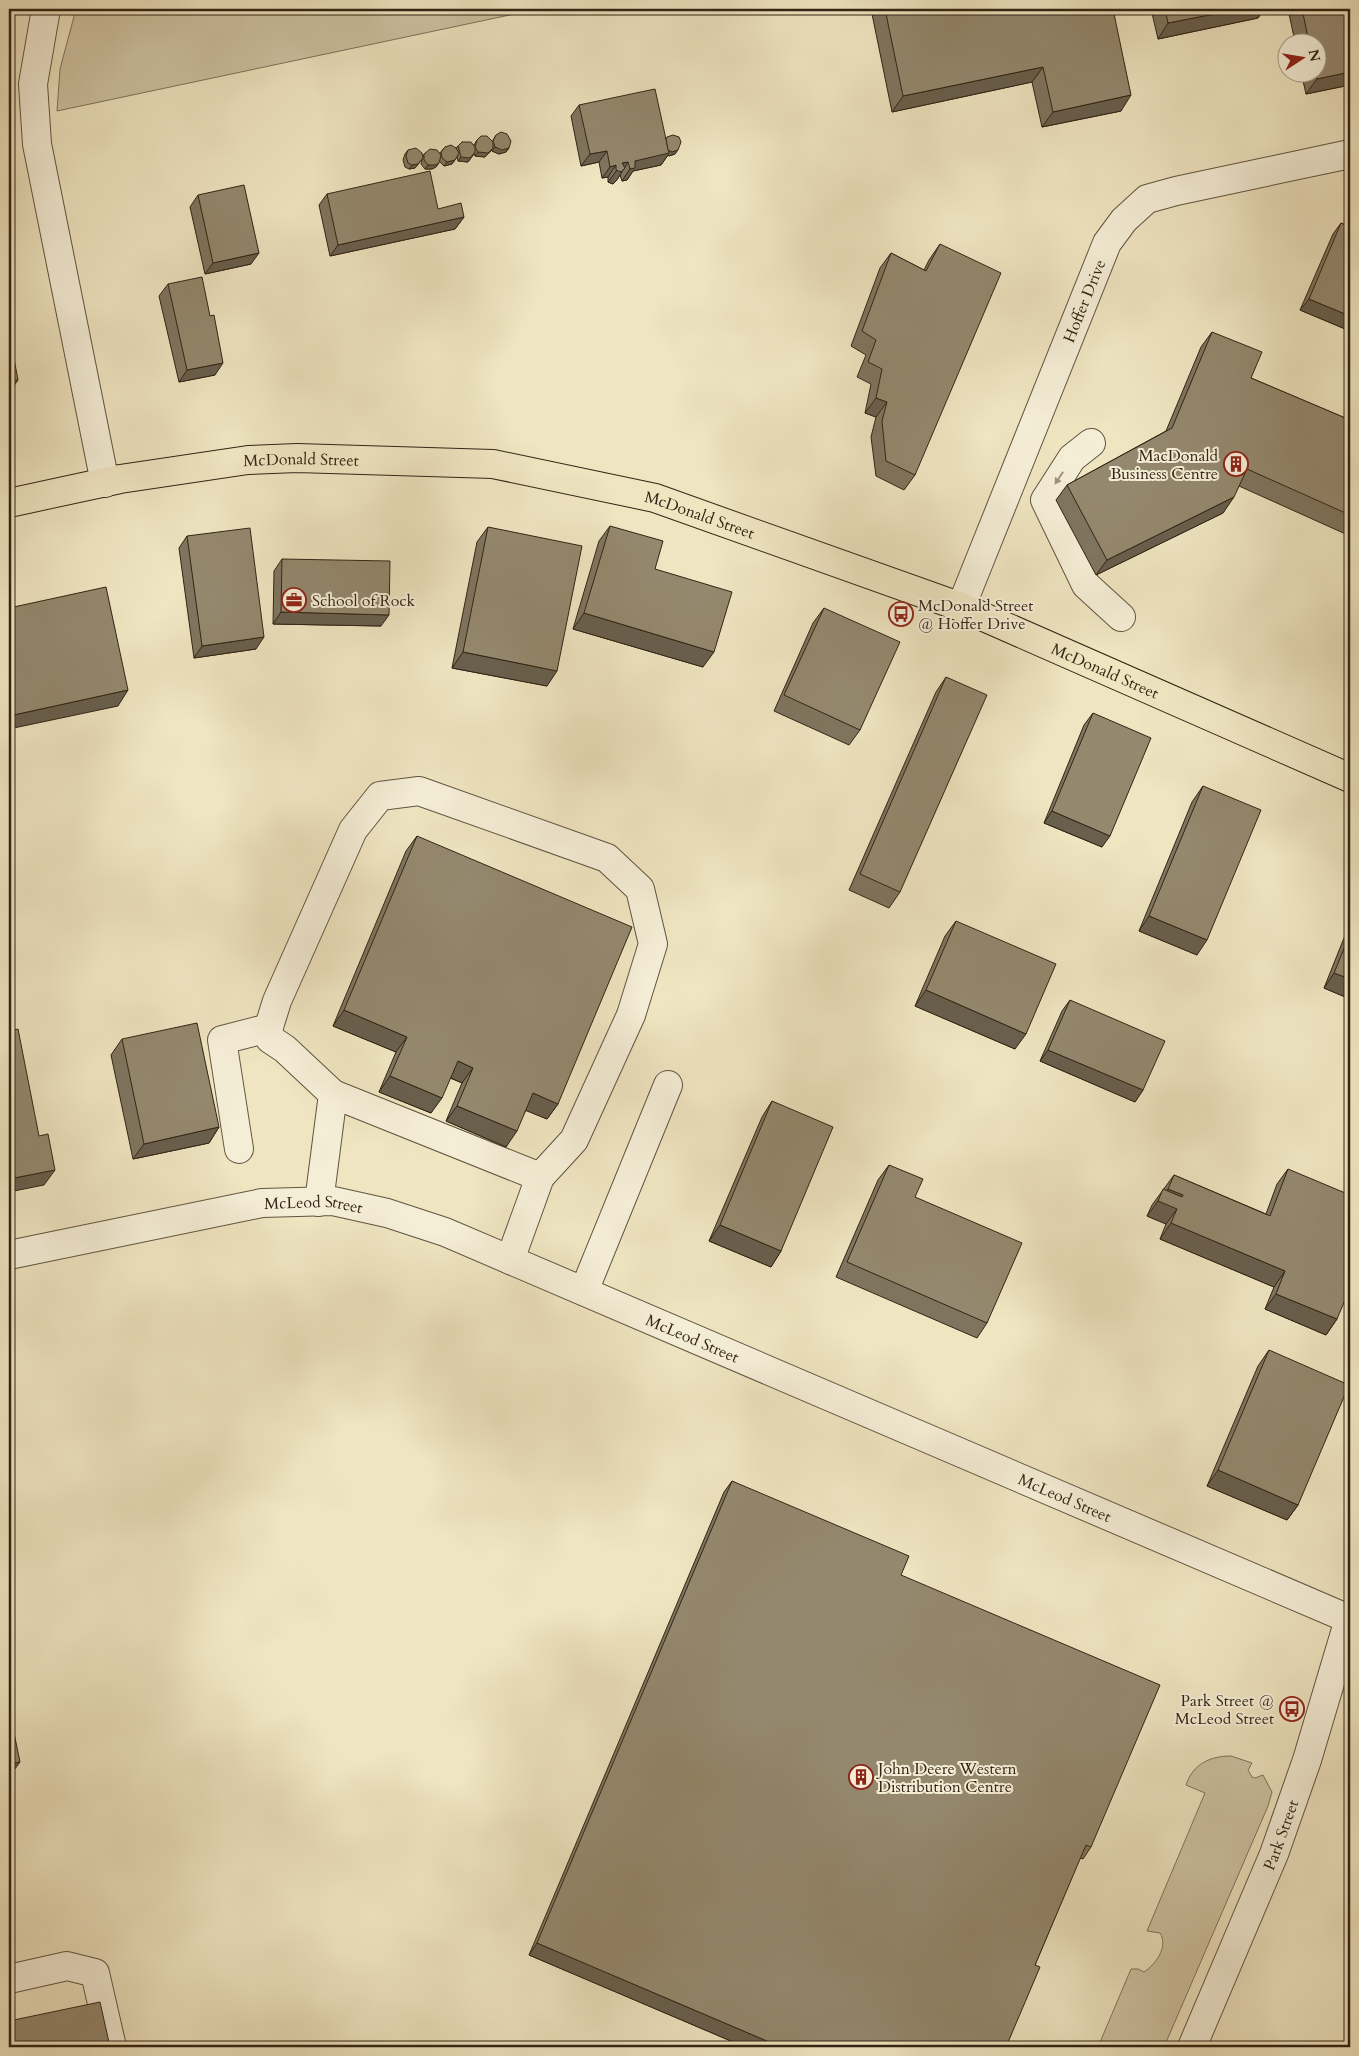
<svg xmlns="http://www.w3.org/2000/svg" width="1359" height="2056" viewBox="0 0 1359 2056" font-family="Cardo,serif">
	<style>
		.green { fill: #cfc4a4; stroke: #80745c }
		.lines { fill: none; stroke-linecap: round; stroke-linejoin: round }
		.minor-casing { stroke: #61543f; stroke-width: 30 }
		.major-casing { stroke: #322414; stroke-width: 30 }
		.minor { stroke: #f5eed7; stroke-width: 28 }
		.major { stroke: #efe5c1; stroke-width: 28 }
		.wall { fill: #7f755f; stroke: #322414 }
		.shaded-wall { fill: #685f4d; stroke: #322414 }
		.building { fill: #94886e; stroke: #322414 }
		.oneway { fill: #9d937f }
		.labels { text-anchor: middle; stroke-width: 4; stroke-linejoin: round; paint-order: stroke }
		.street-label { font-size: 16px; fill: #322414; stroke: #f5eed7 }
		.poi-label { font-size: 16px; fill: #322414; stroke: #f5eed7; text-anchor: start }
	</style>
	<rect width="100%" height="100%" fill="#efe5c1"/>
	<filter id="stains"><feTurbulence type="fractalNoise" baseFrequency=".004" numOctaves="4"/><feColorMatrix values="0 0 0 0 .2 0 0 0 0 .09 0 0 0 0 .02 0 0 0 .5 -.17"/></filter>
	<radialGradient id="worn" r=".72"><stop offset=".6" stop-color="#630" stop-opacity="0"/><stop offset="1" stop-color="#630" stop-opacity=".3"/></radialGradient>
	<g class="green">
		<path d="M76,9H538L57,111L60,69Z"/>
		<path d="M1231,1756L1252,1763L1248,1770L1252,1777L1255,1778L1263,1775L1272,1792L1268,1806L1164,2047H1098L1131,1969H1138L1144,1972C1155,1965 1169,1947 1160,1933L1147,1931L1205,1793L1186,1785C1193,1764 1210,1756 1231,1756Z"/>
	</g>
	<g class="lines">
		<defs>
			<g id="minor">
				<path d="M46,9L33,84L37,144L105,483"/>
				<path d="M1091,443L1072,458L1045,500L1086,585L1121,617"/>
				<path id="s1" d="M961,607L1107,243L1124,220L1147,199L1176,191L1350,154"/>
				<path d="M333,1094L285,1049L270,1039L268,1030L277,1001L353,830L380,796L419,791L607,858L640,889L653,944L631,1015L574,1140L540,1177"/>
				<path d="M239,1149L222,1040L269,1028"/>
				<path d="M319,1202L333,1094L540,1177L510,1260"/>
				<path id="s2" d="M9,1255L262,1203L333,1201L387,1213L445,1232L1349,1619"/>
				<path d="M584,1291L668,1085"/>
				<path d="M9,1979L67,1966L95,1973L112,2047"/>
				<path id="s3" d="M1192,2047L1274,1854L1307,1760L1350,1616"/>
			</g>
			<g id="major">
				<path id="s4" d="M9,503L120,479L248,460L297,458L493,464L655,498L961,607L1350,778"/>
			</g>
		</defs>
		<use href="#minor" class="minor-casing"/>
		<use href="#major" class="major-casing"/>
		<use href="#minor" class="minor"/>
		<use href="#major" class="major"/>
	</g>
	<g class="wall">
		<path d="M871,9H1113L1121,111L1042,127L1032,82L892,112Z"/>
		<path d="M1151,9H1264L1258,18L1158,39Z"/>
		<path d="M1288,9H1350V85L1306,94L1301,72H1316V42H1295Z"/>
		<path d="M579,105L666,138L675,154L669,156L668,155L661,165L633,171L627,180L622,181L620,175L613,184L608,182V177L602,178L599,162L581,166L571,116Z"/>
		<path d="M496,135L509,148L506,152L499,154L492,151V150L485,157L475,156L474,154L468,162L458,161L457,157L452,164L444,166L439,161L436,167L432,169H425L421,164L422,159L415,168L409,169L405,167L403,160L405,154L408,150L423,156L424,154L440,153L445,147L456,148L462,142L474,145L477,140L492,142Z"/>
		<path d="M327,194L464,217L455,229L330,256L319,205Z"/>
		<path d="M198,195L251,264L205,274L190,207Z"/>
		<path d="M1341,223L1350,227V331L1300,310L1333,234Z"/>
		<path d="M940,244L915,475L904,490L876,476L871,437L876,417L865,413L871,384L857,377L866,355L851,346L880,268L891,253L924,270L929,260Z"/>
		<path d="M168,284L215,375L179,382L159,296Z"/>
		<path d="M1212,332L1251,378L1350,420V536L1239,486L1223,513L1096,575L1056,500L1067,485L1166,431L1201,347Z"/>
		<path d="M610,526L655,569L703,667L573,629L599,541Z"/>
		<path d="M488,527L547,686L452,668L477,542Z"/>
		<path d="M187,536L256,649L194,658L179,548Z"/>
		<path d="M282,559L381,626L273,624L274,571Z"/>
		<path d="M824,608L860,730L849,745L774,711L813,623Z"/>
		<path d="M946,677L900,892L889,908L849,890L936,692Z"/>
		<path d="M1093,713L1102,847L1044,823L1084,725Z"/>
		<path d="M1203,786L1197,955L1139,931L1192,802Z"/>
		<path d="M417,836L558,1104L547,1119L526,1110L506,1147L446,1121L462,1083L450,1078L431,1113L379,1092L396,1052L333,1026L406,851Z"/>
		<path d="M956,921L1015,1049L915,1006L945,936Z"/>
		<path d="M1350,923V999L1324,988Z"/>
		<path d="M1070,1000L1143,1090L1135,1102L1040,1061L1062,1011Z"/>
		<path d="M122,1039L219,1127L209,1143L133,1159L111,1055Z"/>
		<path d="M772,1101L781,1251L771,1267L709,1241L762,1117Z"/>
		<path d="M889,1165L915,1197L987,1323L977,1338L836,1277L878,1180Z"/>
		<path d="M1288,1169L1337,1319L1326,1335L1265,1309L1274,1287L1160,1239L1166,1224L1147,1216L1152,1205L1174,1175L1266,1214L1277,1184Z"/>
		<path d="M1269,1350L1298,1505L1287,1520L1207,1486L1258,1366Z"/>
		<path d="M732,1481L901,1575L1091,1847L1083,1859L1080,1858L1035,1965L1006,2047H745L529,1955L724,1492Z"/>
	</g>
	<g class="shaded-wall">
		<path d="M1240,9H1264L1258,18L1158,39L1168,23Z"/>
		<path d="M1043,67L1032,82L892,112L903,96Z"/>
		<path d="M1350,72V85L1306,94L1317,79Z"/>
		<path d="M1131,95L1121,111L1042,127L1053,112Z"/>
		<path d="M495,147L509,148L506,152L499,154L492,151Z"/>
		<path d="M493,148L485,157L475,156L478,152Z"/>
		<path d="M666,150H678L675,154L669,156L668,155L661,165L633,171L627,180L622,181L635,161Z"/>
		<path d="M607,151L599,162L581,166L590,154Z"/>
		<path d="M475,152L468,162L458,161L461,157Z"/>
		<path d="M455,160L452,164L444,166L447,162Z"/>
		<path d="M420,162L415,168L409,169L412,165Z"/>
		<path d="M628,162L617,180L613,184L608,182L622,163Z"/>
		<path d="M439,163L436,167L432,169H425L428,165Z"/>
		<path d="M616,165L608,177L602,178L610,167Z"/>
		<path d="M464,217L455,229L330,256L338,245Z"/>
		<path d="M259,253L251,264L205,274L213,263Z"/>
		<path d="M1309,299L1350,316V331L1300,310Z"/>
		<path d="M223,363L215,375L179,382L187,370Z"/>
		<path d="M18,380L9,393V381Z"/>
		<path d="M876,398L887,402L876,417L865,413Z"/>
		<path d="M1234,497L1223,513L1096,575L1107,560Z"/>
		<path d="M281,612L389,615L381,626L273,624Z"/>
		<path d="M584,613L714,652L703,667L573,629Z"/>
		<path d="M264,637L256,649L194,658L202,646Z"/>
		<path d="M463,652L557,671L547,686L452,668Z"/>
		<path d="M128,690L118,706L9,729V716Z"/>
		<path d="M1052,811L1110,836L1102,847L1044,823Z"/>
		<path d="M1149,916L1207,940L1197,955L1139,931Z"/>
		<path d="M1334,973L1350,979V999L1324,988Z"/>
		<path d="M926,990L1026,1034L1015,1049L915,1006Z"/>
		<path d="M344,1010L407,1037L396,1052L333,1026Z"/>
		<path d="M1048,1050L1143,1090L1135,1102L1040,1061Z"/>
		<path d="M458,1061L473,1068L462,1083L447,1076Z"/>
		<path d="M390,1076L442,1098L431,1113L379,1092Z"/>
		<path d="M533,1093L558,1104L547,1119L522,1109Z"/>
		<path d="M457,1106L517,1131L506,1147L446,1121Z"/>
		<path d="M219,1127L209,1143L133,1159L144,1144Z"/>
		<path d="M55,1170L44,1185L9,1192V1179Z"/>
		<path d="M1168,1189L1183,1195L1177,1209L1166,1224L1147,1216L1158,1201L1159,1202Z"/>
		<path d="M1171,1223L1285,1271L1274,1287L1160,1239Z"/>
		<path d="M720,1225L781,1251L771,1267L709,1241Z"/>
		<path d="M1276,1294L1337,1319L1326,1335L1265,1309Z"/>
		<path d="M1218,1470L1298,1505L1287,1520L1207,1486Z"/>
		<path d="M20,1762L9,1777V1764Z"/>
		<path d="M537,1943L781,2047H745L529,1955Z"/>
	</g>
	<g class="building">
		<path d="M885,9H1113L1131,95L1053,112L1043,67L903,96Z"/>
		<path d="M1165,9H1240L1168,23Z"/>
		<path d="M1302,9H1350V72L1317,79L1315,72H1316V42H1309Z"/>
		<path d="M655,89L669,153L635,161V168L630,169L628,162L622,163L625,168L621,172L616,170V165L610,167L607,151L590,154L579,105Z"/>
		<path d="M501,132L507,134L511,141L509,148L502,150L495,147L493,141L496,135Z"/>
		<path d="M673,135L679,137L681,142L678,150L672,152L668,150L666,139L667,137Z"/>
		<path d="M481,136H487L493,142V148L488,153L478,152L475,147L477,140Z"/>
		<path d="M462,142H471L475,147V152L470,158L461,157L458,146Z"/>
		<path d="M451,145L456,148L459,153L455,160L447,162L442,158L441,152L445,147Z"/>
		<path d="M416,148L422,153L423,158L418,164L412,165L408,163L406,156L408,150Z"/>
		<path d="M430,149L437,150L441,155L439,163L435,165H428L424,160V154Z"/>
		<path d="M430,171L438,209L461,203L464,217L338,245L327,194Z"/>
		<path d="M244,185L259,253L213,263L198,195Z"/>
		<path d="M1341,223L1350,227V316L1309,299Z"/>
		<path d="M940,244L1001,273L915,475L886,461L882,421L887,402L876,398L882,369L868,362L876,340L862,331L891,253L926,271Z"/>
		<path d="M202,277L210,316L214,315L223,363L187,370L168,284Z"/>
		<path d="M9,332L18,380L9,381Z"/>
		<path d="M1212,332L1262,352L1251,378L1350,420V515L1247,469L1234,497L1107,560L1067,485L1172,428Z"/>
		<path d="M610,526L663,541L655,569L732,592L714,652L584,613Z"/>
		<path d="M488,527L582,546L557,671L463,652Z"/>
		<path d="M250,528L264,637L202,646L187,536Z"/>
		<path d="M282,559L390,561L389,615L281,612Z"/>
		<path d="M106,587L128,690L9,716V608Z"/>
		<path d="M824,608L900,642L860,730L784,695Z"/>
		<path d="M946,677L987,695L900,892L860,874Z"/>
		<path d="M1093,713L1151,738L1110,836L1052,811Z"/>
		<path d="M1203,786L1261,810L1207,940L1149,916Z"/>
		<path d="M417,836L632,927L558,1104L533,1093L517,1131L457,1106L473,1068L458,1061L442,1098L390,1076L407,1037L344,1010Z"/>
		<path d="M956,921L1056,964L1026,1034L926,990Z"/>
		<path d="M1350,934V979L1334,973Z"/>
		<path d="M1070,1000L1165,1041L1143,1090L1048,1050Z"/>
		<path d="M197,1023L219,1127L144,1144L122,1039Z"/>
		<path d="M18,1029L39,1136L48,1134L55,1170L9,1179V1031Z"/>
		<path d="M772,1101L833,1127L781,1251L720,1225Z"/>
		<path d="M889,1165L923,1179L915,1197L1022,1243L987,1323L847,1262Z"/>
		<path d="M1288,1169L1350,1195V1288L1337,1319L1276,1294L1285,1271L1171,1223L1177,1209L1158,1201L1163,1189L1182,1197L1183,1195L1168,1189L1174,1175L1270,1216Z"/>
		<path d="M1269,1350L1349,1385L1298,1505L1218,1470Z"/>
		<path d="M732,1481L909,1556L901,1575L1160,1685L1091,1847L1086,1845L1035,1965L1040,1967L1006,2047H781L537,1943Z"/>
		<path d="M9,1709L20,1762L9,1764Z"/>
		<path d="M100,2002L110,2047H9V2021Z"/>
	</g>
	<defs><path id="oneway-solid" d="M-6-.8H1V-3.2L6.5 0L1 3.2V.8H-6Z" transform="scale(1.25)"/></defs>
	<use class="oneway" href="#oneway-solid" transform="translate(1059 478) rotate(123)"/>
	<defs>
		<symbol id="building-ring" viewBox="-11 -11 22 22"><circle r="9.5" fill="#f5eed7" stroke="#8f2418" stroke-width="1.5"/><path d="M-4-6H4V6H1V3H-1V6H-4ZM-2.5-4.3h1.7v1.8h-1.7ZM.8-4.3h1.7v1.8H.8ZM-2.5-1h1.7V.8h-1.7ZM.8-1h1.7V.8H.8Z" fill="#8f2418"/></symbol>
		<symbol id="office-ring" viewBox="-11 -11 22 22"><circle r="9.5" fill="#f5eed7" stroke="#8f2418" stroke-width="1.5"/><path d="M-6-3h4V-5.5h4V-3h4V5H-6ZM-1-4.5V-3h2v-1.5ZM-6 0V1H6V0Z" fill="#8f2418"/></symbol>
		<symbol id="bus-ring" viewBox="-11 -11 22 22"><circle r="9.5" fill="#f5eed7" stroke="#8f2418" stroke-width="1.5"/><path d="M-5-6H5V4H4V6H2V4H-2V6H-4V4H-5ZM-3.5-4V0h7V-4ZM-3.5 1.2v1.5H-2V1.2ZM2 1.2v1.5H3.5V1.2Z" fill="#8f2418"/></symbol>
	</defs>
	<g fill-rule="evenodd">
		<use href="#building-ring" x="1222" y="450" width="28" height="28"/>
		<use href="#office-ring" x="280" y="586" width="28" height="28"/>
		<use href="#bus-ring" x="887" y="600" width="28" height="28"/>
		<use href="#bus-ring" x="1278" y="1695" width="28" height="28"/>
		<use href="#building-ring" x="847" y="1763" width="28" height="28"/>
	</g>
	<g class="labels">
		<g class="street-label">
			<text dy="6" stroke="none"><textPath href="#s1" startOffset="330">Hoffer Drive</textPath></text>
			<text dy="6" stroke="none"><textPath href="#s4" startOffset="296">McDonald Street</textPath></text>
			<text dy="6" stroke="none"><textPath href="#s4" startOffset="701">McDonald Street</textPath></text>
			<text dy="6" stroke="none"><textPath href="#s4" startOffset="1136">McDonald Street</textPath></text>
			<text dy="6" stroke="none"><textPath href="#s2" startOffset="310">McLeod Street</textPath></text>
			<text dy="6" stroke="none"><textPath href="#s2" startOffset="715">McLeod Street</textPath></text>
			<text dy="6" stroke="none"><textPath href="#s2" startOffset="1120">McLeod Street</textPath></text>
			<text dy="6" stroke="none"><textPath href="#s3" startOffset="230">Park Street</textPath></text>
		</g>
		<g class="poi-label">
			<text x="1218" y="461" text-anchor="end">MacDonald<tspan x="1218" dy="18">Business Centre</tspan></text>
			<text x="312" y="606">School of Rock</text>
			<text x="918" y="611">McDonald Street<tspan x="918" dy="18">@ Hoffer Drive</tspan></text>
			<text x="1274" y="1706" text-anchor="end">Park Street @<tspan x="1274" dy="18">McLeod Street</tspan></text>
			<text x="878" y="1774">John Deere Western<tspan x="878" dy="18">Distribution Centre</tspan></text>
		</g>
	</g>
	<rect width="1359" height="2056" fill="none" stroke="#efe5c1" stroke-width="30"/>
	<rect x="10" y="10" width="1339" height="2036" fill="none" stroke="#322414" stroke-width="2.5"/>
	<rect x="15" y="15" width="1329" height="2026" fill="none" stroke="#322414"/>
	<g transform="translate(1302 58) rotate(78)"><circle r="24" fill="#f5eed7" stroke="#a79d89"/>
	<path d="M0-4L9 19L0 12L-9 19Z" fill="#8f2418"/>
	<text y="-8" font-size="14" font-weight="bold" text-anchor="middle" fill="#322414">N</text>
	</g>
	<rect width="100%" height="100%" filter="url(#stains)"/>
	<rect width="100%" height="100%" fill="url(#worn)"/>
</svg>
